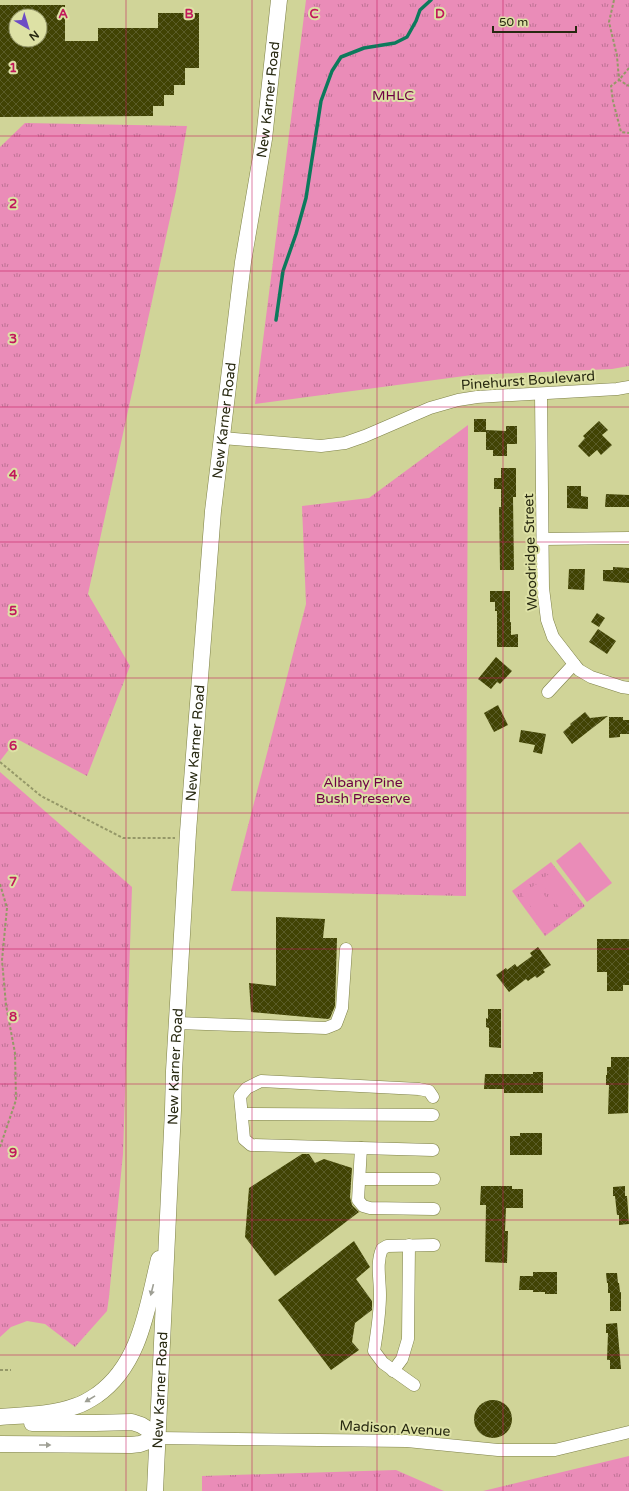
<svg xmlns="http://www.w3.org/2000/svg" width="629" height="1491" viewBox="0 0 629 1491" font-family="'Varela Round',sans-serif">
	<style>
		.grass { fill: url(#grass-tufts) }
		.pitch { fill: #ea8cb8 }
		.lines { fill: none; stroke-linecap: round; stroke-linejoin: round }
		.stream { stroke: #0c7a5c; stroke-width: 3.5 }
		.building { fill: url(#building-cross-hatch); fill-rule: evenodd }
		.minor-casing { stroke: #7e8148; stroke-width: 13 }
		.major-casing { stroke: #7e8148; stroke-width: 17 }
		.path { stroke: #959868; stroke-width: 2; stroke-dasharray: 3 2; stroke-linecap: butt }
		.minor { stroke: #fff; stroke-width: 12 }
		.major { stroke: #fff; stroke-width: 16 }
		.oneway { fill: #9e9f94 }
		.grid { fill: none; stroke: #c2185b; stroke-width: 1; stroke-opacity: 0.55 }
		.labels { text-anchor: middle; stroke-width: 4; stroke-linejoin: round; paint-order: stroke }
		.park-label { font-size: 14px; fill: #6d0144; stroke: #dde1a5 }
		.street-label { font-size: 14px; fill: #282911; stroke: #dde1a5 }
		.grid-label { font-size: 13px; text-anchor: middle; font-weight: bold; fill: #c2185b; stroke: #dde1a5; stroke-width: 4; stroke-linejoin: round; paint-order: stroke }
	</style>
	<defs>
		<pattern id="grass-tufts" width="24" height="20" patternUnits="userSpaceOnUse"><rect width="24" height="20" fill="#ea8cb8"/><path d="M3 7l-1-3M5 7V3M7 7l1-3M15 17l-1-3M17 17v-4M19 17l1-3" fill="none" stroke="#be7294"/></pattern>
		<pattern id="building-cross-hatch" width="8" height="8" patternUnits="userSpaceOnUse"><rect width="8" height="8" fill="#414304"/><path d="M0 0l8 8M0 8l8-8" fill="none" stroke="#5a5c28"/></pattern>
	</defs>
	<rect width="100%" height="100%" fill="#d0d498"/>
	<g class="grass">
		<path d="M306,0H629V366L612,369L472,375L255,404Z"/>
		<path d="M25,123L187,126L176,191L88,594L130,666L87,776L17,739L0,761V147Z"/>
		<path d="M468,425L466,896L231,891L306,604L302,506L369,498Z"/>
		<path d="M0,772L132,887L123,1154L109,1297L107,1311L75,1347L45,1324L27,1321L11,1327L0,1337Z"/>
		<path d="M551,862L585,906L545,936L512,891Z"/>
		<path d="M629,1456V1491H483Z"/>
		<path d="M396,1470L444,1491H202V1476Z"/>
	</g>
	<g class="pitch">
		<path d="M580,842L612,883L587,902L556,861Z"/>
		<path d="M554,870L578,902L563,913L540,881Z"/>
		<path d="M536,884L560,916L545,926L522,895Z"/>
	</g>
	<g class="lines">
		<path class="stream" d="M276,320L283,271L296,234L306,198L321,101L332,71L341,57L364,48L395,43L407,37L416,21L420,10L431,0"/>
	</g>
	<g class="building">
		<path d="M0,5H65V41H98V28H158V13H199V68H185V85H174V95H164V106H153V116L0,117ZM16,16H40V40H16Z"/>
		<path d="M474,419H486V430L506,431V426H517V444H507V456H493V450H486V432H474Z"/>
		<path d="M599,421L608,430L602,435L612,445L601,455L597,450L589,457L578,446L585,438L583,436Z"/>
		<path d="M501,468H516V497H513L514,570H500L499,507H501V489H494V478H501Z"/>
		<path d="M567,486H581V496L588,497V509L567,508Z"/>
		<path d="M606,494L629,495V507H605Z"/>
		<path d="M613,567L629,568V583L603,581V570H613Z"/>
		<path d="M569,569H585L584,590L568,589Z"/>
		<path d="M490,591H510V622H511V635L518,634V647H497V611H495V602H490Z"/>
		<path d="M597,613L605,618L599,627L591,622Z"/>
		<path d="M598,629L616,641L607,654L589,642Z"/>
		<path d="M496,657L512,671L500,684L497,682L491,689L478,679Z"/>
		<path d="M498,705L508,725L494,732L484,713Z"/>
		<path d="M585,712L590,718L608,716L572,744L563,732L571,725L570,724Z"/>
		<path d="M609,717H623V720H629V734H620V737L609,738Z"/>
		<path d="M521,730L546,734L542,754L533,752L535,745L519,742Z"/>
		<path d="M276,917L325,919L323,938H337L335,1006L330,1018L328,1019L251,1012L249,983L276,986Z"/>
		<path d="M597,939H629V985H623V991H607V972H597Z"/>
		<path d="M538,947L551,965L543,970L545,972L537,978L535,976L528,981L526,979L509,992L496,975L506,968L507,970L515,964L517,967L532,956L530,953Z"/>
		<path d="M488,1009H501V1048L489,1047V1028L486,1027V1018L488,1019Z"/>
		<path d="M611,1057H629L628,1113L608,1114L609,1085H606V1075H607V1067H611Z"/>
		<path d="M533,1072H543V1093H504V1089H484L485,1074H533Z"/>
		<path d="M520,1133H542V1155H510V1136H520Z"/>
		<path d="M302,1154H309L315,1163L324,1159L352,1168L350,1197L352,1205L359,1212L275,1276L245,1237L249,1188Z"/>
		<path d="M481,1186H512V1189H523V1208H506L505,1231H508L507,1263L485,1262L486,1205H480Z"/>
		<path d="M625,1186V1196H627L629,1224L619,1225V1215H617L615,1196H613V1187Z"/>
		<path d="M354,1241L370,1267L356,1279L372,1301V1310L355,1323L352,1342L359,1350L331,1370L278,1300Z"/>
		<path d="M533,1272H557V1294H545V1292H533V1290H519L520,1276H533Z"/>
		<path d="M606,1273H617L618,1283H619L620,1292H621V1311H610V1293H608V1283H607Z"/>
		<path d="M617,1323L621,1369H610V1360H607L608,1333H606V1324Z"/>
		<circle cx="493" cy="1419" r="19"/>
	</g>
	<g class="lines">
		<defs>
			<g id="minor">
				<path d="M541,394L543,588L547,620L553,637L574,664L579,670L591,677L622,687L629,688"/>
				<path d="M222,438L321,446L345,443L365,436L430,408L458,400L477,397L617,389L629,387"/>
				<path d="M543,539L629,538"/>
				<path d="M548,692L574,664"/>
				<path d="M177,1023L326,1028L336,1024L342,1008L346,949"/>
				<path d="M433,1097L429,1091L419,1089L261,1081L247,1088L240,1096L244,1139L251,1145L433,1150"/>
				<path d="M242,1114L433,1115"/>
				<path d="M361,1148L358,1200L363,1206L370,1208L434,1209"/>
				<path d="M360,1179H434"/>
				<path d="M393,1371L402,1359L408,1339L409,1245"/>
				<path d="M414,1385L383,1363L374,1351C377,1332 380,1314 380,1295C380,1279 376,1263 382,1249L387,1246L434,1245"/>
				<path d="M157,1438L407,1441L498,1450H555L629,1432"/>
			</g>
			<g id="major">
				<path d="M0,1417C25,1415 52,1415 76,1406C83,1404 91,1399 97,1395C141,1364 147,1307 159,1259"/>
				<path d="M32,1423H95L132,1422L141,1425L149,1430L157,1438"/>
				<path d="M0,1444L131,1445L140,1444L157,1438"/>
				<path id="s1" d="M155,1491L173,1110L174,1071L188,832L213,511L243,262L264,139L279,0"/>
			</g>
		</defs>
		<use href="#minor" class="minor-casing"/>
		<use href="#major" class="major-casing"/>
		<g class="path">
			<path d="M614,0L609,22L617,56L619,80L611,86L613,101L621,132L629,133"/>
			<path d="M629,68L619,80L629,86"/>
			<path d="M0,762L41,796L123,838H175"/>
			<path d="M0,884L7,908L2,960L6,1005L15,1053L16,1100L0,1147"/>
			<path d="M0,1370H11"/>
		</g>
		<use href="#minor" class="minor"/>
		<use href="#major" class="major"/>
	</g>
	<defs><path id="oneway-solid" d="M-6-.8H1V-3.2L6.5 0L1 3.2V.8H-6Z"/></defs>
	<g class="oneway">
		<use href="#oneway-solid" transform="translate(152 1290) rotate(104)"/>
		<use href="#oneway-solid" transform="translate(90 1399) rotate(149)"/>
		<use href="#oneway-solid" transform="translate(45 1445)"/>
	</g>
	<path class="grid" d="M126,0V1491M252,0V1491M377,0V1491M503,0V1491M0,136H629M0,271H629M0,407H629M0,542H629M0,678H629M0,813H629M0,949H629M0,1084H629M0,1220H629M0,1355H629"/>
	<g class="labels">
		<g class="park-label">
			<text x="393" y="100">MHLC</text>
			<text x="363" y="787">Albany Pine<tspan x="363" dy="16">Bush Preserve</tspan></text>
		</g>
		<g class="street-label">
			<text dy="5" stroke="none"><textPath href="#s1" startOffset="1397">New Karner Road</textPath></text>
			<text transform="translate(528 380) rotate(-4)" y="5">Pinehurst Boulevard</text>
			<text dy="5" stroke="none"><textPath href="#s1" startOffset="1073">New Karner Road</textPath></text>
			<text transform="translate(530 552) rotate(-92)" y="5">Woodridge Street</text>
			<text dy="5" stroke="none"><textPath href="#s1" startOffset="749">New Karner Road</textPath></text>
			<text dy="5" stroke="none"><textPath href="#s1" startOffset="425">New Karner Road</textPath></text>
			<text dy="5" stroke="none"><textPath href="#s1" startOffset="101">New Karner Road</textPath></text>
			<text transform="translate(395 1428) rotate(3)" y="5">Madison Avenue</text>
		</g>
	</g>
	<g class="grid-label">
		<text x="63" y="18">A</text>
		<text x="189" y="18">B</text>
		<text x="314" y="18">C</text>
		<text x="440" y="18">D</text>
		<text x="13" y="72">1</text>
		<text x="13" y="208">2</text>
		<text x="13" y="343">3</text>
		<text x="13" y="479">4</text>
		<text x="13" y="615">5</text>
		<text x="13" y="750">6</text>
		<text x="13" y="886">7</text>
		<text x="13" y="1021">8</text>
		<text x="13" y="1157">9</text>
	</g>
	<g transform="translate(28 28) rotate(142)"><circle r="19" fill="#dde1a5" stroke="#95976a"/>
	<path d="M0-3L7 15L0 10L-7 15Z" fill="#6d4cc5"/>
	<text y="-6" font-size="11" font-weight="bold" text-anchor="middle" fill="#282911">N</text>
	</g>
	<path d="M493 26v6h83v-6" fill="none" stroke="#282911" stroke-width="2"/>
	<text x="499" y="26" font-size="12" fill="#282911" stroke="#dde1a5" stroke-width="3" paint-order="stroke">50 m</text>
</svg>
